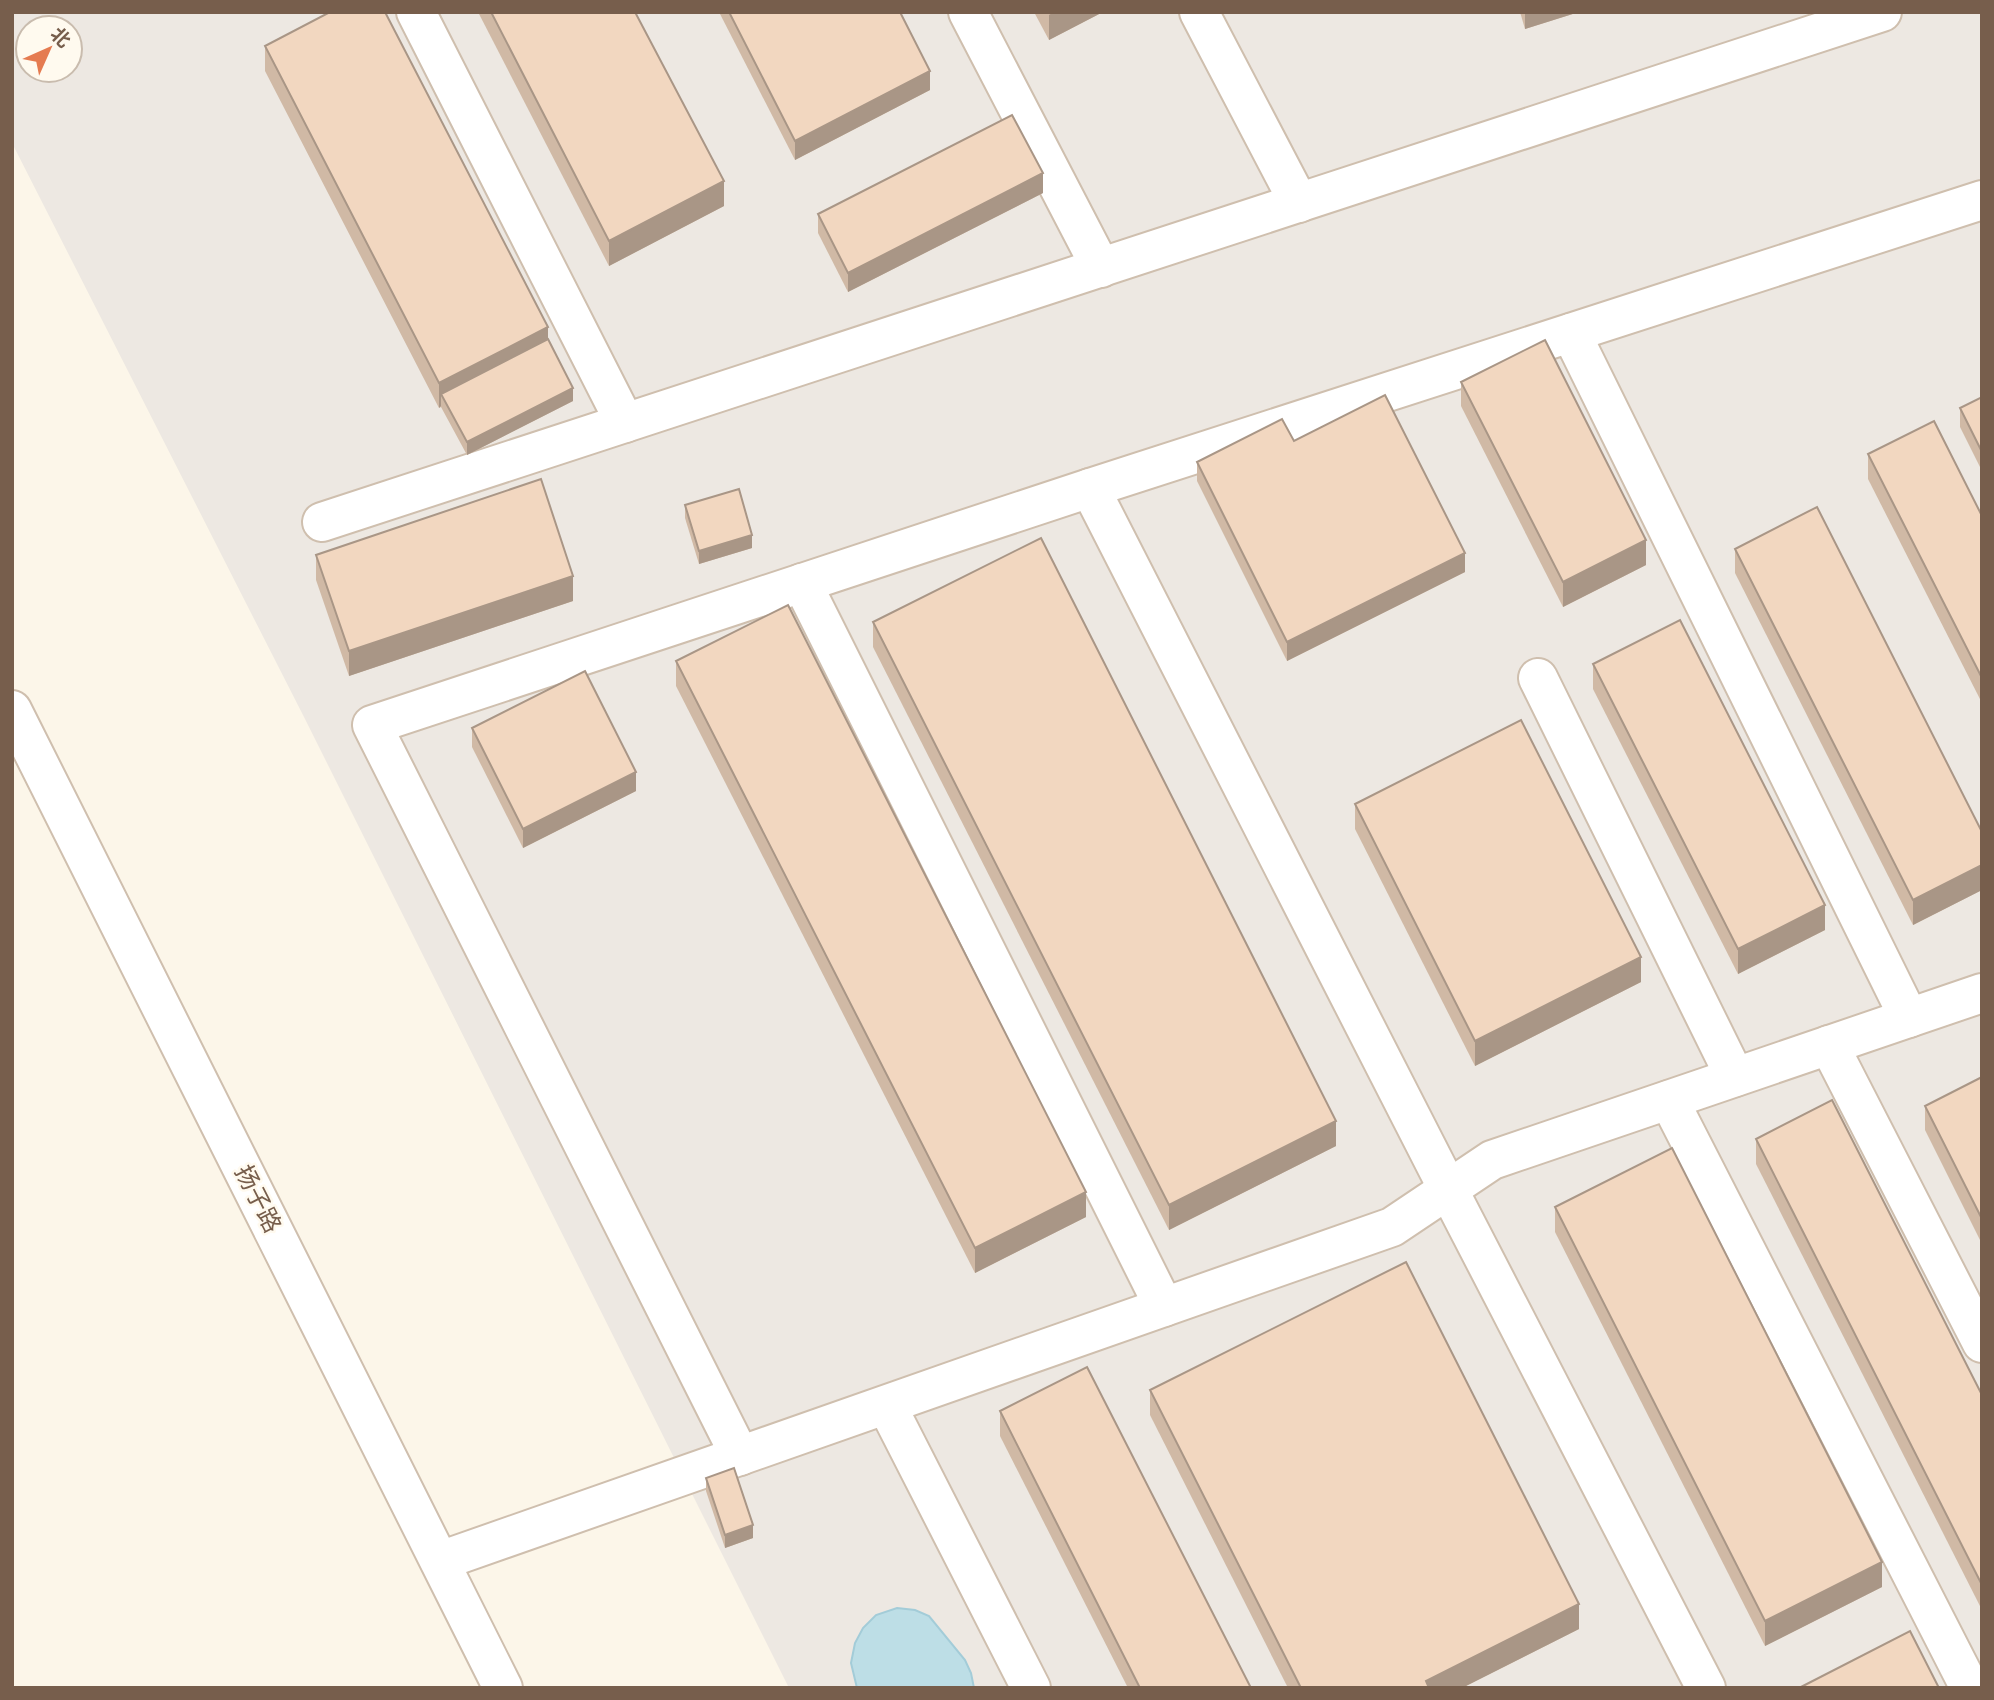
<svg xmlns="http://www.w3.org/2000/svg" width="1994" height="1700" viewBox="0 0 1994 1700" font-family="'IBM Plex Sans','Noto Sans SC',sans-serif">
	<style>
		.industrial { fill: #ede8e2; fill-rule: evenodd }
		.water { fill: #bddee6; stroke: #a3ccd8; stroke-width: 2 }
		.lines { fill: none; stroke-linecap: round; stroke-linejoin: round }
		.minor-casing { stroke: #cfbfae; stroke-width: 42 }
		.minor { stroke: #fff; stroke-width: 38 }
		.wall { fill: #d0b9a5 }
		.shaded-wall { fill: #a99686 }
		.building { fill: #f2d7c0; stroke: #a99686; stroke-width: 2 }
		.labels { text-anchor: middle; stroke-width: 5; stroke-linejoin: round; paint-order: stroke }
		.street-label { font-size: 24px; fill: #775e4c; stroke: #fffaef }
	</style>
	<rect width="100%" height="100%" fill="#fcf6e9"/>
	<path class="industrial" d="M12,12H1982V1688H789L305,719L12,143ZM28,28H70V70H28Z"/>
	<path class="water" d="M897,1608L915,1610L929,1616L965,1660L971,1673L974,1688H857L851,1663L855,1643L863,1628L876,1615Z"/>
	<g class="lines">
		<defs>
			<g id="minor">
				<path d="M416,12L625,423"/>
				<path d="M968,12L1101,268"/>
				<path d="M1199,12L1299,203"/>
				<path d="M1571,333L1909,1018"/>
				<path d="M1090,488L1448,1189L1706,1688"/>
				<path d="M322,522L1882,12"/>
				<path d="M802,583L1164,1307"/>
				<path d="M1538,678L1735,1077"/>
				<path d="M12,710L503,1688"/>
				<path d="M1829,1045L1982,1343"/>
				<path d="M1669,1100L1970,1688"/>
				<path d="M887,1406L1031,1688"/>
				<path d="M740,1456L372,725L1090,488L1982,200"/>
				<path d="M440,1561L1392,1227L1492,1160L1982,993"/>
			</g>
		</defs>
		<use href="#minor" class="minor-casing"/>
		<use href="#minor" class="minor"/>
	</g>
	<g class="wall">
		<path d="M478,12H635L724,206L609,266Z"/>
		<path d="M719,12H900L930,90L795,160Z"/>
		<path d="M1034,12H1103L1049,40Z"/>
		<path d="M1520,12H1579L1525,29Z"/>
		<path d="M265,46L548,339L573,401L467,455L441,407L439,408L265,71Z"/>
		<path d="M1043,193L848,292L818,233V214Z"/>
		<path d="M1461,382L1646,565L1563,607L1461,406Z"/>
		<path d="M1982,397V471L1960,427V408Z"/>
		<path d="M1294,441L1465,572L1287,661L1197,481V462Z"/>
		<path d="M1868,454L1982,516V703L1868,479Z"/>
		<path d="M685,505L752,548L699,564L685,518Z"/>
		<path d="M1735,549L1982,832V890L1913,925L1735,573Z"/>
		<path d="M316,555L573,601L349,676L316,580Z"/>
		<path d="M873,622L1336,1146L1169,1230L873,647Z"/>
		<path d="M676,661L1086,1217L975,1273L676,686Z"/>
		<path d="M1593,664L1825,930L1738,974L1593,689Z"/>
		<path d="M472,728L636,791L523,848L472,747Z"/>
		<path d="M1355,804L1641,982L1475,1066L1355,829Z"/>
		<path d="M1982,1077V1244L1925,1130V1106Z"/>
		<path d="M1756,1139L1982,1395V1610L1756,1164Z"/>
		<path d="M1555,1207L1882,1587L1765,1646L1555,1232Z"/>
		<path d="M1150,1390L1579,1629L1462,1688H1288L1150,1415Z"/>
		<path d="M1000,1411L1251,1688H1128L1000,1436Z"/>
		<path d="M706,1478L753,1538L725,1548L706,1491Z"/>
	</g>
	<g class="shaded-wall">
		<path d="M1054,12H1103L1049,40V15Z"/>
		<path d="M1525,12H1579L1525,29Z"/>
		<path d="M930,71V90L795,160V141Z"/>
		<path d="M1043,173V193L848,292V273Z"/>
		<path d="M724,181V206L609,266V241Z"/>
		<path d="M548,327V352L441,394V406L439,408V383Z"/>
		<path d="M573,388V401L467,455V442Z"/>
		<path d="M752,535V548L699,564V551Z"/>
		<path d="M1646,540V565L1563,607V582Z"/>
		<path d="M1465,553V572L1287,661V642Z"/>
		<path d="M573,576V601L349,676V651Z"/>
		<path d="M636,772V791L523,848V829Z"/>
		<path d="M1982,865V890L1913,925V900Z"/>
		<path d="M1825,905V930L1738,974V949Z"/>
		<path d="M1641,957V982L1475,1066V1041Z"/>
		<path d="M1336,1121V1146L1169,1230V1205Z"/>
		<path d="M1086,1192V1217L975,1273V1248Z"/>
		<path d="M753,1525V1538L725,1548V1535Z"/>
		<path d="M1882,1562V1587L1765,1646V1621Z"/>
		<path d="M1579,1604V1629L1462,1688H1426V1681Z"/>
	</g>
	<g class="building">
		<path d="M330,12H385L548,327L439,383L265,46Z"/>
		<path d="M491,12H635L724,181L609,241Z"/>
		<path d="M729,12H900L930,71L795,141Z"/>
		<path d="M1012,115L1043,173L848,273L818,214Z"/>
		<path d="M548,339L573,388L467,442L441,394Z"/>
		<path d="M1545,340L1646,540L1563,582L1461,382Z"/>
		<path d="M1385,395L1465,553L1287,642L1197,462L1282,419L1294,441Z"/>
		<path d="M1982,397V452L1960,408Z"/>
		<path d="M1934,421L1982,516V678L1868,454Z"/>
		<path d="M541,479L573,576L349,651L316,555Z"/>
		<path d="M739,489L752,535L699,551L685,505Z"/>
		<path d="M1817,507L1982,832V865L1913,900L1735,549Z"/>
		<path d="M1041,538L1336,1121L1169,1205L873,622Z"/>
		<path d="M788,605L1086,1192L975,1248L676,661Z"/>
		<path d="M1680,620L1825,905L1738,949L1593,664Z"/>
		<path d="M585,671L636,772L523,829L472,728Z"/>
		<path d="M1521,720L1641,957L1475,1041L1355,804Z"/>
		<path d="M1982,1077V1219L1925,1106Z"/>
		<path d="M1832,1100L1982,1395V1585L1756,1139Z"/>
		<path d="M1672,1148L1882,1562L1765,1621L1555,1207Z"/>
		<path d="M1406,1262L1579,1604L1426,1681L1429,1688H1301L1150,1390Z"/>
		<path d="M1087,1367L1251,1688H1140L1000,1411Z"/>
		<path d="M734,1468L753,1525L725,1535L706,1478Z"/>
		<path d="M1910,1631L1939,1688H1799Z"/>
	</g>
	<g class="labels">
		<g class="street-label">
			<text transform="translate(258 1199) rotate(63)" y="8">扬子路</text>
		</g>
	</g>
	<rect width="1994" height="1700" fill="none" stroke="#775e4c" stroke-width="28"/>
	<g transform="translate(49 49) rotate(45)"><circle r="33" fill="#fffaef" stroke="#c9bcae" stroke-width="2"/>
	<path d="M0-5L12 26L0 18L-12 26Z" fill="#e57b50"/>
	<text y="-10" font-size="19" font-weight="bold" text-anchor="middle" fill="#775e4c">北</text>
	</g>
</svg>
